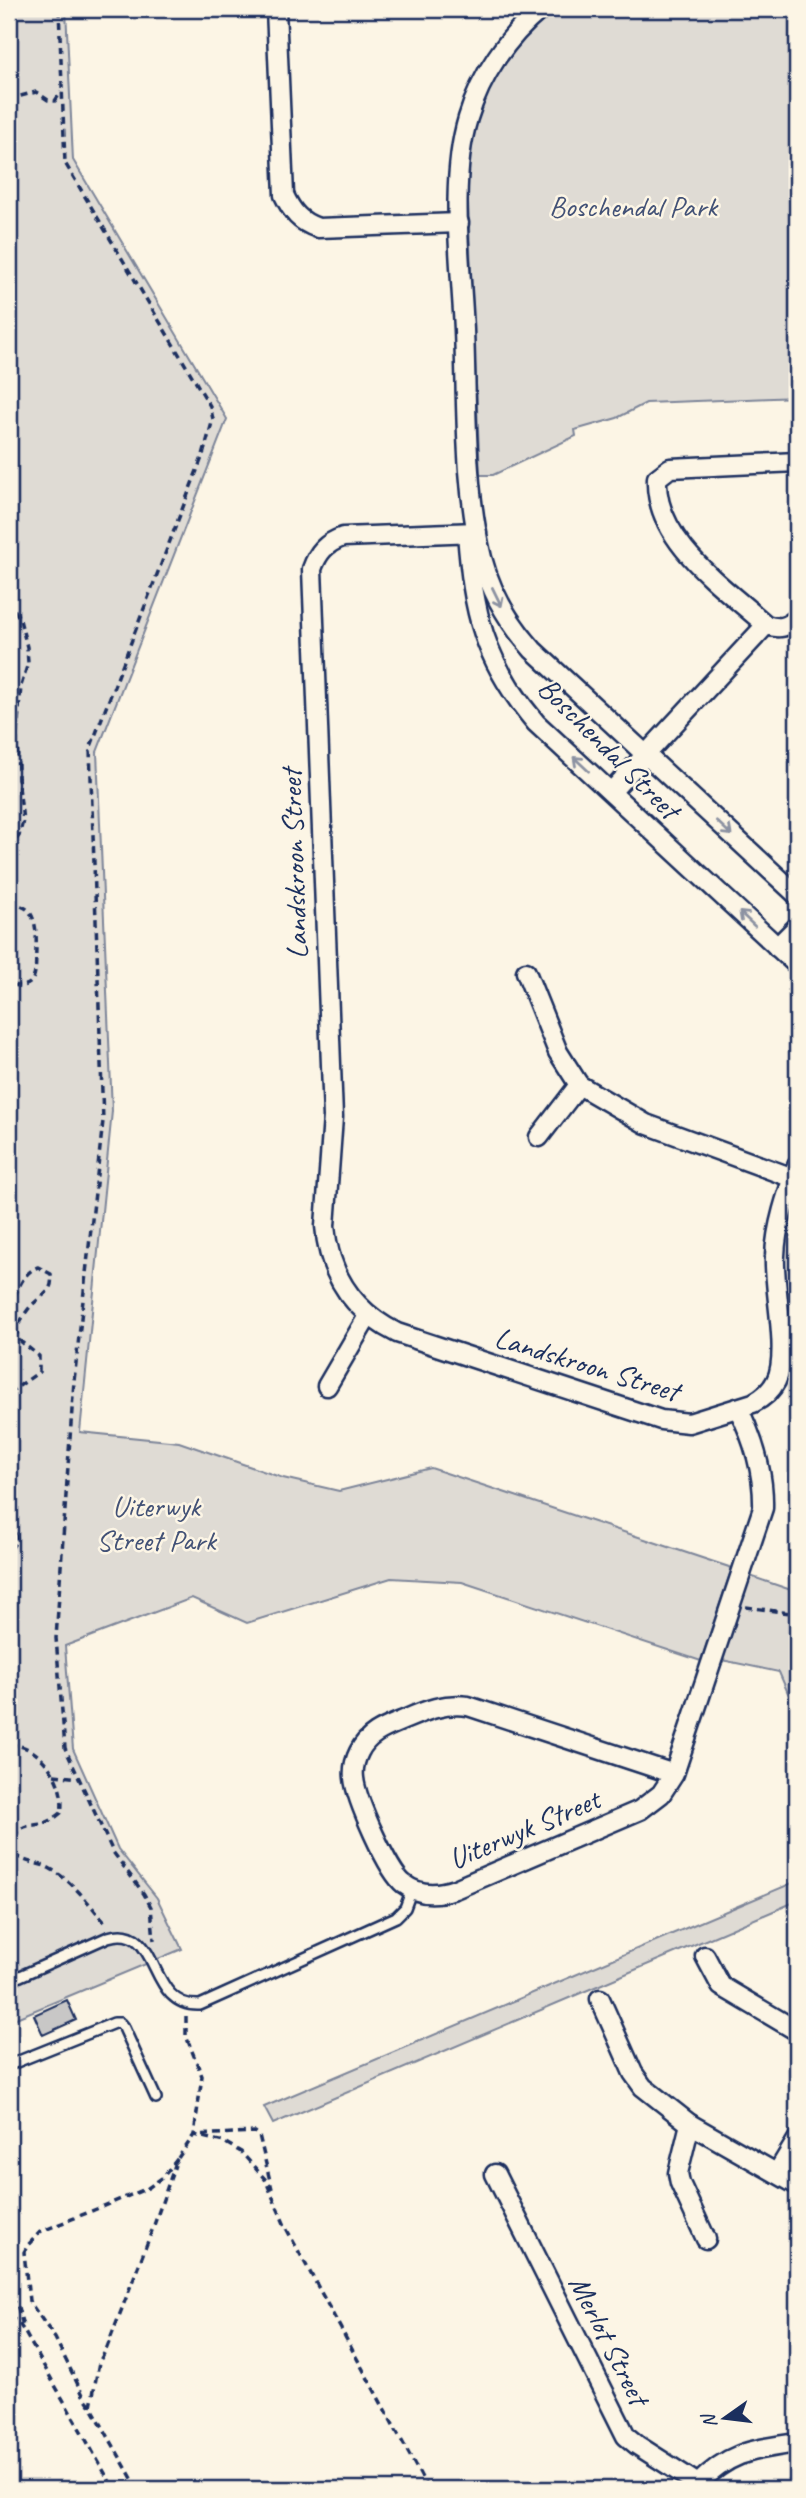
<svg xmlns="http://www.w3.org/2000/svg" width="806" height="2498" viewBox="0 0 806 2498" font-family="Caveat,sans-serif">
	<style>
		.green { fill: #dfdbd4; stroke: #7d8599; stroke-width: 2 }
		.building { fill: #c8c7c6; stroke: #1b2f5e; stroke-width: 2 }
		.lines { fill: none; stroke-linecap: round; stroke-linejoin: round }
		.lane-casing { stroke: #1b2f5e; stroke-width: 14 }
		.street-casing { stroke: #1b2f5e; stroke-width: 23 }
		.path { stroke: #1b2f5e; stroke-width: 3.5; stroke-dasharray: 7 5; stroke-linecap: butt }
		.lane { stroke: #fcf5e5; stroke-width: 9 }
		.street { stroke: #fcf5e5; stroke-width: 18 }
		.oneway { stroke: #8c92a2 }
		.labels { text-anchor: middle; stroke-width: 5; stroke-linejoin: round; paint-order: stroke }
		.park-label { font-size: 30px; fill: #425176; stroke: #fcf5e5 }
		.street-label { font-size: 30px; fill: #1b2f5e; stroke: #fcf5e5 }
	</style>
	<rect width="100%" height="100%" fill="#fcf5e5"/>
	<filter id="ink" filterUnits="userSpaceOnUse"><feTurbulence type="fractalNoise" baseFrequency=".0143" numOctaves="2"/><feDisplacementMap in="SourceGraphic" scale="14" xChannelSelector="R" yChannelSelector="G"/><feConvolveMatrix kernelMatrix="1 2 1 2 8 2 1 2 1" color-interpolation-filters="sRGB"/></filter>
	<g filter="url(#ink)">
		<g class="green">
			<path d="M9,9H66L73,160L227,419L97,752L112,1111L80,1432L179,1442L283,1478L339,1491L431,1468L732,1568L701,1661L462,1582L391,1578L247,1623L192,1598L65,1646L73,1749L118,1849L157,1898L182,1949L9,2021Z"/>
			<path d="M556,9H797V397L646,403L617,418L575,430L576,436L493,475H480L467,180C471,110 500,52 556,9Z"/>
			<path d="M750,1576L797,1592V1714L779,1672L722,1660Z"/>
			<path d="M797,1881V1901L273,2124L264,2107Z"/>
		</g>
		<path class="building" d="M67,2000L76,2020L43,2035L34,2015Z"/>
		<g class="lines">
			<defs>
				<g id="lane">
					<path d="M9,1981L108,1937C163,1921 145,2008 200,2005L396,1917L405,1908L412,1889"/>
					<path d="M9,2065L114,2023H120L124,2028L156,2098"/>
				</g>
				<g id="street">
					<path d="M276,9L284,195C292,212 300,222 318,228L459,223"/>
					<path d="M541,9C507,37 481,75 468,118C449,181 461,263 464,330C467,405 464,484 482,558C491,593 509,623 533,650L797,895"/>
					<path d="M797,462L670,468L657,478C654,541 724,587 766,625C779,629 787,628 797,618"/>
					<path d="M477,532L343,537C326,543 318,552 312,569L333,1117L325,1226C329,1275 353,1311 397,1333L661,1420L689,1423L753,1403C763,1398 771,1391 776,1381C790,1353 773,1289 775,1256C776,1226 787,1194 797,1166"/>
					<path d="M467,533C473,612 483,660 536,723L797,965"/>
					<path d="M611,792L766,625"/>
					<path d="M777,947L797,927"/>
					<path d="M526,972L558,1052L579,1085L646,1124L793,1178"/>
					<path d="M539,1137L579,1085"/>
					<path d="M327,1386L368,1316"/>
					<path d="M674,1774L468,1706C444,1703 427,1710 406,1719C387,1727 368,1733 359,1752C355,1760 353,1770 354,1778C356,1799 388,1872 404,1884C419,1896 437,1895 455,1889L640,1810L661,1794L674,1774L763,1508C764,1472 754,1440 738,1408"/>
					<path d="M705,1956L721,1986L797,2031"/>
					<path d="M600,1999L633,2073L643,2087L690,2124L797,2185"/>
					<path d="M690,2124L678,2173L680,2183L706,2239"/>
					<path d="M777,2173L797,2140"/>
					<path d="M495,2174L626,2436L637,2445L698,2484C731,2451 752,2450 797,2443"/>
				</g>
			</defs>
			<use href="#lane" class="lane-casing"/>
			<use href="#street" class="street-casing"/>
			<g class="path">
				<path d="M59,9L65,163L210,406L213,419L203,455L90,749L103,1121L74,1381L56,1638L65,1748L113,1852L144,1894L151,1907L154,1940"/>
				<path d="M9,99L36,92L48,100L55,101L61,92"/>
				<path d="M9,599L20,620L27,647L28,663L21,686L17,733L18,778L23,821L19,836L9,848"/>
				<path d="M9,906C36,900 37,930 36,949C35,968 40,993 9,984"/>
				<path d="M9,1307C18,1293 21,1273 38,1267L51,1274C54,1292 43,1294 32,1305C25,1312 20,1322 16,1330L19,1340L39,1356V1372L9,1393"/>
				<path d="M9,1329L16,1334"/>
				<path d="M9,1523L15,1529L17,1540L9,1552"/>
				<path d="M746,1607L797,1614"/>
				<path d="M9,1745C41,1743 67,1785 61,1813C55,1818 49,1822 42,1824C32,1826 25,1824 17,1832C11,1839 11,1851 19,1857C27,1863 40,1863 49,1868C73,1881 89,1904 107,1925"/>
				<path d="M54,1775L79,1778"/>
				<path d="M186,2016V2036L202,2076L194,2135L224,2142L241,2152L265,2179L286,2228L428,2489"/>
				<path d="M178,2158L194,2135L255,2132L259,2135L272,2189"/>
				<path d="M9,2299L17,2304L23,2326"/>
				<path d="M9,2317L17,2321L24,2331L114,2489"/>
				<path d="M91,2406L99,2362L106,2350L153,2228L175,2165"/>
				<path d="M138,2489L91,2406L83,2395L55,2338L29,2301L24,2252L28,2245L40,2232L148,2188L163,2177L178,2158"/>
			</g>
			<use href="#lane" class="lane"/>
			<use href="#street" class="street"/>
		</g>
		<defs><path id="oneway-shaft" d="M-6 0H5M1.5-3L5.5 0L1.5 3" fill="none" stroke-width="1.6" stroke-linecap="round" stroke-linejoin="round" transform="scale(1.75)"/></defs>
		<g class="oneway">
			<use href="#oneway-shaft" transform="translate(497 597) rotate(64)"/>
			<use href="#oneway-shaft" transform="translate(581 764) rotate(-137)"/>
			<use href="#oneway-shaft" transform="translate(724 828) rotate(43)"/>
			<use href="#oneway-shaft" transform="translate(747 919) rotate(-137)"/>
		</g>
	</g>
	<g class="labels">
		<g class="park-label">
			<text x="633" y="216">Boschendal Park</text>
			<text x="156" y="1516">Uiterwyk<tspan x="156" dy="34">Street Park</tspan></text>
		</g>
		<g class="street-label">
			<text transform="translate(609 748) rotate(45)" y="10">Boschendal Street</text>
			<text transform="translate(294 864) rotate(-92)" y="10">Landskroon Street</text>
			<text transform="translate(587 1364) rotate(17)" y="10">Landskroon Street</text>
			<text transform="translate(524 1829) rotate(-23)" y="10">Uiterwyk Street</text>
			<text transform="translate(609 2340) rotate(63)" y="10">Merlot Street</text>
		</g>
	</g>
	<rect width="806" height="2498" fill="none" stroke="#fcf5e5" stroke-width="35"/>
	<rect x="18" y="18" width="771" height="2463" fill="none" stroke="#1b2f5e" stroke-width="2.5" filter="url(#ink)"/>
	<g transform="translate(725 2418) rotate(256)" stroke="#fcf5e5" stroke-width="5" paint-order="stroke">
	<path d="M0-5L12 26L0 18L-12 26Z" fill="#1b2f5e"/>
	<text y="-10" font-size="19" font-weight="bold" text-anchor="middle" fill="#1b2f5e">N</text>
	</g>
</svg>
